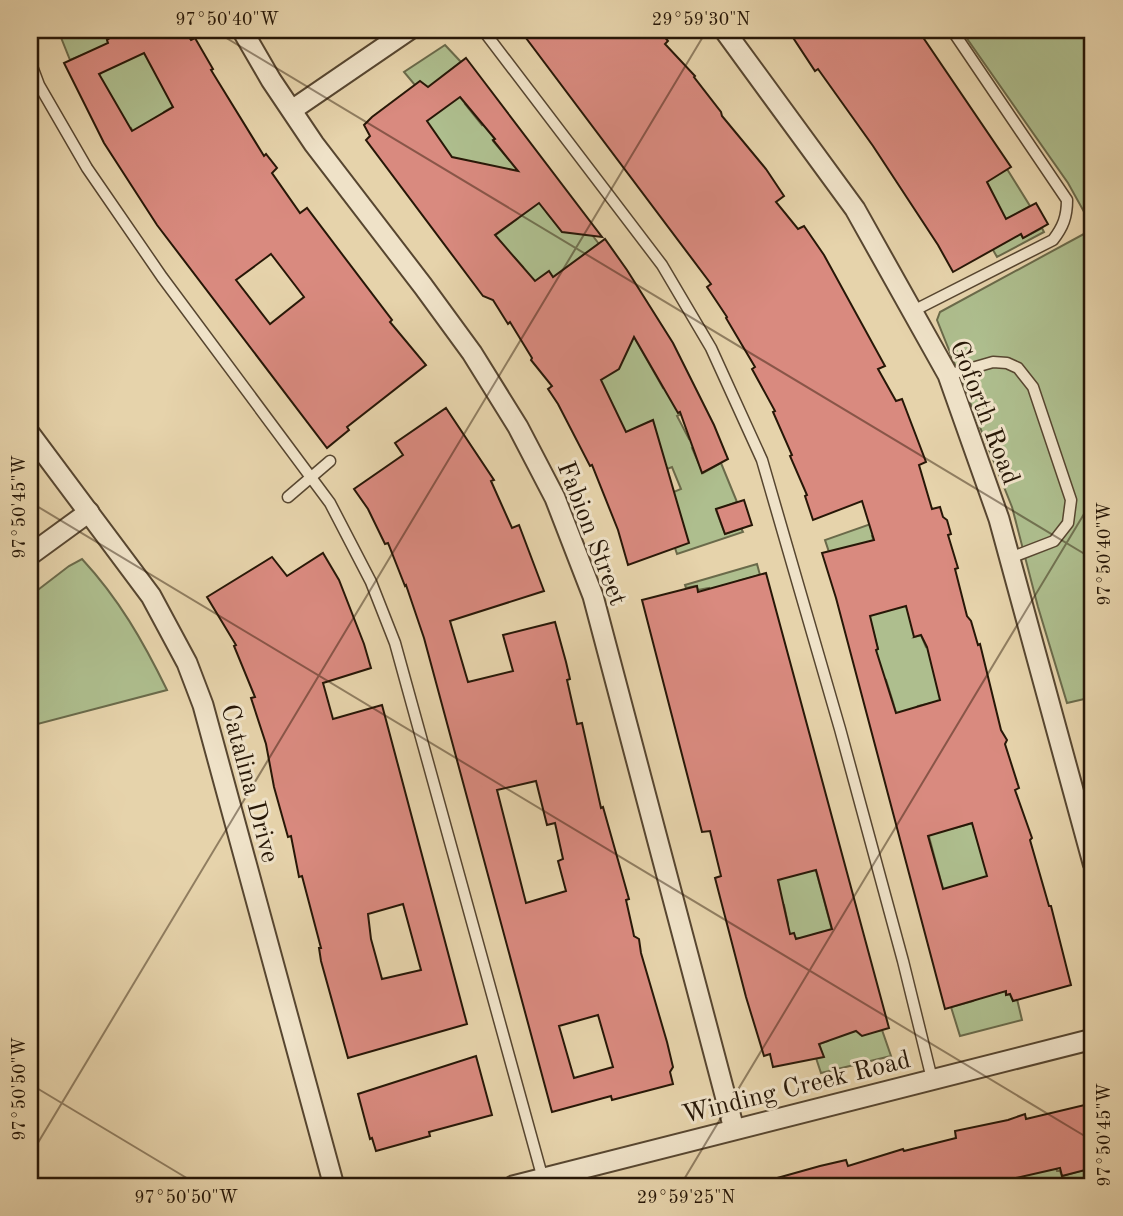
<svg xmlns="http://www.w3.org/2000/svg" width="1123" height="1216" viewBox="0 0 1123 1216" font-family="'Old Standard TT',serif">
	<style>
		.green { fill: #aebe8e; stroke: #6a6a4a; stroke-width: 2 }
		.building { fill: #d98a7f; stroke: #271707; stroke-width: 2; fill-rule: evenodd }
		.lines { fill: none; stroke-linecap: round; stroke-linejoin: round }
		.lane-casing { stroke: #574630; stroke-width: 13 }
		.street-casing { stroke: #574630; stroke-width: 23 }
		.lane { stroke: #efe2c8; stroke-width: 10 }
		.street { stroke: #efe2c8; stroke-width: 19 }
		.ticks { fill: none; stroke: #271707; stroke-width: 2; stroke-opacity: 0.45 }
		.labels { text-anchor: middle; stroke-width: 6; stroke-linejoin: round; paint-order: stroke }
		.street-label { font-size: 26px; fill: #271707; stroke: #efe2c8 }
		.neatline { fill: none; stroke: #271707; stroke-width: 2.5 }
		.ticks-label { font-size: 18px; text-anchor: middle; fill: #271707 }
	</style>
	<rect width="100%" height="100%" fill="#e6d3ab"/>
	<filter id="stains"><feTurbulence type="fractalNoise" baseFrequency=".00286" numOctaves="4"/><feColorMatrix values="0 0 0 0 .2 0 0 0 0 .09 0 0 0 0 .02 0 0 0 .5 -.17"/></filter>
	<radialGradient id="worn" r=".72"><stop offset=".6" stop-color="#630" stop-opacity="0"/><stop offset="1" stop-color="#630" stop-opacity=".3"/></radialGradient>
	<g class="green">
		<path d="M58,30H106L110,38L107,40L111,48L178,35L212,83L164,112L143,149L131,128L112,139L81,83L100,74L90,52L70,60Z"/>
		<path d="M866,30H884L889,36L897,30H908L1007,169L1030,206L1011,217L1023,238L1042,228L1044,232L997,257L877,44Z"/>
		<path d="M961,30H1093V228L1068,183Z"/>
		<path d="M445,45L461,62L443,76L483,91L465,104L482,125L499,112L511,127L493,141L509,160L526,147L547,213L563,232L589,231L599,244L581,257L617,307L663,388L684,377L698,406L677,416L689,439L708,429L713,439L692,448L703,473L721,463L737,502L716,510L725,534L741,528L743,532L677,554L675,548L635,508L681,489L672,467L667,469L649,422L603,443L608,406L573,317L549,272L509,300L523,267L514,257L474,251L517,219L431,186L397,142L415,85L404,72Z"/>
		<path d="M1093,229V697L1067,703L1038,607L1012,507L937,320L940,312Z"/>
		<path d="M922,506L872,536L882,564L949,593L914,637L921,635L926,647L952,641L941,701L918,706L951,829L1009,813C999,872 993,936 1006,995L1010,994L1013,1001L1017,999L1022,1020L960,1036L951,1007L973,1001L893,702L886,680L865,684L857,656L878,649L872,627L829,552L825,540Z"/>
		<path d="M82,559C119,599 143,641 167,690L30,726V596L69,566Z"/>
		<path d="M757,564L760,575L738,581L860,1034L882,1030L891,1056L821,1073L816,1058L823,1056L819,1044L828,1041L799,938L757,943L788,924L784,905L777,906L726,894L782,879L709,588L698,590L696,586L686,588L685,585Z"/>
		<path d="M1055,1164L1057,1171H1060L1062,1176L1091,1168L1093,1186H1000L999,1180Z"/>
	</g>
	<g class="building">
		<path d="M106,30H184L191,40L195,38L213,69L211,70L264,156L266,154L277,168L272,173L300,213L307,208L392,320L390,322L426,365L347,427L349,430L327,448L157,225L104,143L64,63L108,43L107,40L110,38ZM144,53L173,107L132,131L99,74ZM271,254L304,297L270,324L236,280Z"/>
		<path d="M520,30H659L668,41L665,44L695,76L694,77L721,112L722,116L766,169L784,196L776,202L798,229L804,226L824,255L885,366L878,369L896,401L902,399L926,462L919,465L932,509L940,507L943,517L947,520L951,534L948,535L958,568L955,569L967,616L971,621L978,645L980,644L1001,730L1007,740L1005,744L1019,788L1015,790L1032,838L1030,840L1049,906H1051L1071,985L1013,1001L1010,994L1006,995V991L945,1009L836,598L822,553L874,540L862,501L813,520L805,496L807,495L790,456L792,455L773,412L775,411L752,369L755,367L726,318L727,317L707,287L711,284ZM906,606L914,637L921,635L927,647L940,700L896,713L876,650L878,649L870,616ZM972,823L987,876L943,889L928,836Z"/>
		<path d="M788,30H918L1011,167L987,182L1006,219L1036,203L1048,224L1023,238L1021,234L953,272L938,245L873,146L818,69L815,71Z"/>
		<path d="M466,58L602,237L562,232L539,203L495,235L535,281L549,271L553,277L605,239L627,270L673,343L714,425L728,459L702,473L680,412L678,413L634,337L619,369L601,380L626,432L653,420L689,543L628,565L618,530L592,465L590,466L558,404L548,389L552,386L531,360L532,358L510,322L508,324L493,300L483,296L366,140L370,136L364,125L372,117L420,81L428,87ZM460,97L495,139L493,140L518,171L452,157L427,121Z"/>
		<path d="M446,408L494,480L491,481L512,528L519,525L544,591L450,621L468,682L513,671L503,635L555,622L566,662L570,679L567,680L577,724L582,723L601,808L603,807L629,899L626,900L633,931L634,936L639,939L641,953L667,1042L673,1067L670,1072L673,1084L612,1100L611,1096L552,1112L424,638L406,585L405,586L388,543L385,544L368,509L354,489L403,455L395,443ZM536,781L547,825L555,823L563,859L558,861L566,891L526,903L497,790ZM598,1015L613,1067L574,1078L559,1026Z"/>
		<path d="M744,500L752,525L725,534L716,509Z"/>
		<path d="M323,553L339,580L364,644L371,668L323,683L333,719L382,705L467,1024L348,1058L321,961L319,948H321L302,876L299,877L291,836L288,837L274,787L266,744L251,698L255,697L234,646L236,645L207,597L272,557L287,576ZM403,904L421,970L382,979L371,939L368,914Z"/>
		<path d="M766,573L889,1028L862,1036L856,1031L819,1044L824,1057L773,1067L770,1054L764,1056L746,997L715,878L721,876L710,831L702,832L642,600L697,586L698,592ZM816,870L832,929L796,939L794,933L790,934L778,880Z"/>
		<path d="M476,1056L492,1115L429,1132L430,1136L376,1151L372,1138L370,1139L358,1094Z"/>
		<path d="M1093,1103V1168L1062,1176L1060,1168L994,1183L995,1186H771L770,1180L820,1166L846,1160L848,1166L903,1149L904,1151L956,1138L955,1131L1008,1120L1025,1114L1026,1119Z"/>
	</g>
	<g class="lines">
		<defs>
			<g id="lane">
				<path d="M483,30L662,265L711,348L762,460L840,729L903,961L932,1079"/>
				<path d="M732,39L746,30"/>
				<path d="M30,61L39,85L87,168L162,277L330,503L371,582L395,643L543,1179"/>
				<path d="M913,311L1053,240C1063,227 1067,217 1067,200L952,30"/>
				<path d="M948,375L993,362L1007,363L1018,368L1033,387L1071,500L1068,523L1054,541L1010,558"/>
				<path d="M288,497L330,461"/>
			</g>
			<g id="street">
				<path d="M242,30L271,80L314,144L423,286L472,353L518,427L555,498L593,596L734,1129"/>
				<path d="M724,30L855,209L948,375L999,519L1093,863"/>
				<path d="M292,110L409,30"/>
				<path d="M30,434L151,596L187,663L203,705L334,1186"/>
				<path d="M30,555L89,512"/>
				<path d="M513,1186L1093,1039"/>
			</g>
		</defs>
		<use href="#lane" class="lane-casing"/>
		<use href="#street" class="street-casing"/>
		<use href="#lane" class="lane"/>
		<use href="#street" class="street"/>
	</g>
	<path class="ticks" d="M213,30L1093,559M30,44L38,30M30,502L1093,1141M30,1084L200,1186M30,1156L707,30M680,1186L1093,499"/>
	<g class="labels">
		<g class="street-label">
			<text transform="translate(986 412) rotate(69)" y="9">Goforth Road</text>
			<text transform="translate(593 533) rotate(69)" y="9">Fabion Street</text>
			<text transform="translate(251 783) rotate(75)" y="9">Catalina Drive</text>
			<text transform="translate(796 1086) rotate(-14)" y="9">Winding Creek Road</text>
		</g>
	</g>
	<rect width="1123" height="1216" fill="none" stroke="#e6d3ab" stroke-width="77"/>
	<rect x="38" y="38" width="1046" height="1140" class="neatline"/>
	<g class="ticks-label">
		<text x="227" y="25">97°50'40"W</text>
		<text x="701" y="25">29°59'30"N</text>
		<text transform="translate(19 507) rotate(-90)" y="6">97°50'45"W</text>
		<text transform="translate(1104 554) rotate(-90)" y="6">97°50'40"W</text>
		<text transform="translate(19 1089) rotate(-90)" y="6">97°50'50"W</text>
		<text transform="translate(1104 1135) rotate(-90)" y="6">97°50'45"W</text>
		<text x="186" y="1203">97°50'50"W</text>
		<text x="686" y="1203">29°59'25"N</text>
	</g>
	<rect width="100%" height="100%" filter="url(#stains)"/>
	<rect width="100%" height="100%" fill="url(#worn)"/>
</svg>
